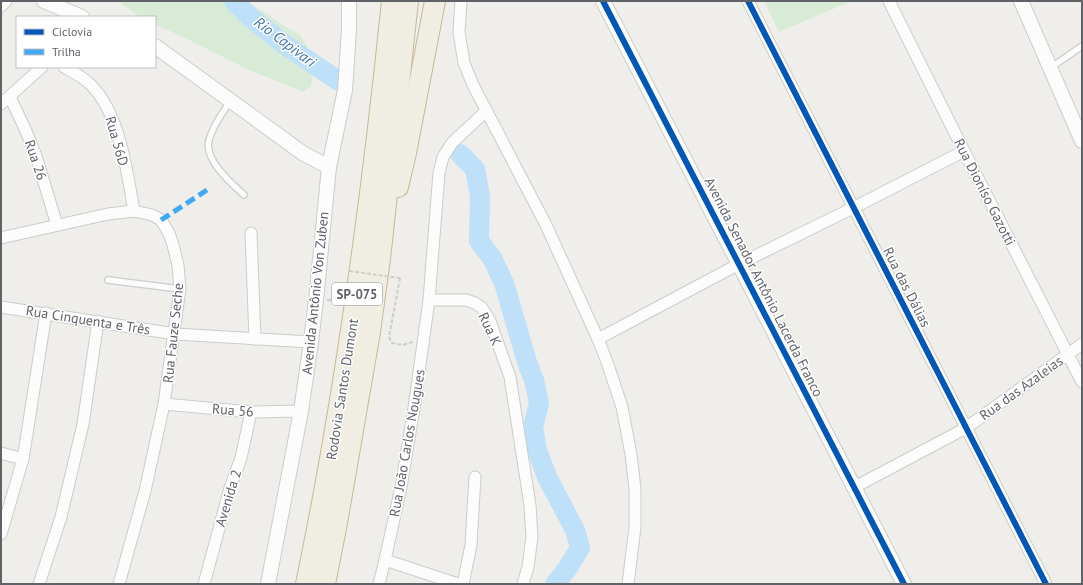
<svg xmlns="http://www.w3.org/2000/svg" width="1083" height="585" viewBox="0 0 1083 585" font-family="'PT Sans',sans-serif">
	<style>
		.green { fill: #d8ebd6 }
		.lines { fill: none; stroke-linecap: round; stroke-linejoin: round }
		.river { stroke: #bfe0f9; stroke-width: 20 }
		.service-casing { stroke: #cbcccc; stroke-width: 8 }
		.minor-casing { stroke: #cbcccc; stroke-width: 13 }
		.tertiary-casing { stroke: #cbcccc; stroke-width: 16 }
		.motorway-casing { stroke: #c8b996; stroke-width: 22 }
		.path { stroke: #cacfcc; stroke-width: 2; stroke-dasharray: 4 2; stroke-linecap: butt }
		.service { stroke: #fdfcfc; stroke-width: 5.5 }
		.minor { stroke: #fdfcfc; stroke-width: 11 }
		.tertiary { stroke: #fdfcfc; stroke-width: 14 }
		.motorway { stroke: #f0ede3; stroke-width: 20 }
		.path-bridge { stroke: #cacfcc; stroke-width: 2; stroke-dasharray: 4 2; stroke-linecap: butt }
		.quiet { stroke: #3fa9f5; stroke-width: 5; stroke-dasharray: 10 5; stroke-linecap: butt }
		.cycleway-casing { stroke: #fff; stroke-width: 8 }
		.cycleway { stroke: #0057b8; stroke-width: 6 }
		.labels { text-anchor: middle; stroke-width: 3; stroke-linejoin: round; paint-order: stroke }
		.shield { fill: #fff; stroke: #8f9295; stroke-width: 1 }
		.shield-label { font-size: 13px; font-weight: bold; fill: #5f6368 }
		.street-label { font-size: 14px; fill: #5f6368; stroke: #fff }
		.water-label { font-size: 15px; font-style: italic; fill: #4174aa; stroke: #fff }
	</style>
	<rect width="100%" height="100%" fill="#efeeea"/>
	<g class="green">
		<path d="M118,1H248L253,6L269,15L284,26L300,35L310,52L313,69L311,86L304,92L247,69L177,34L155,25V17H140Z"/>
		<path d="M764,1H852L779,32Z"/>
	</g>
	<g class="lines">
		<g class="river">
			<path d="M234,1L250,17L281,42L337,80"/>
			<path d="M460,154L475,169L480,196L479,241L492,258L504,283L527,362L534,380L539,403L533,427L537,450L547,477L575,530L580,548L567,569L555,584"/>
		</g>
		<defs>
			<g id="service">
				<path d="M1056,64L1082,46"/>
				<path d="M230,102C222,113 213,126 209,140C204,160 231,183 244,195"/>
				<path d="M108,280L180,289"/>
			</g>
			<g id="minor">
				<path d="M461,1L459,32L464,63L473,85L546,225L598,339L607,362L622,407L631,454L635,489V527L628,584"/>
				<path d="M748,1L1046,584"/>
				<path d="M889,1L964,151L1082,382"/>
				<path d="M1,6L6,1"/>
				<path d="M64,67C73,72 85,78 92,86C120,115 127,172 134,211"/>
				<path d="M10,97L26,131L36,156L57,225"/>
				<path d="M1,104L42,67"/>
				<path d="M251,233L255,339"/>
				<path d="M1,238L108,214L134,211L152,215L161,220L169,233L173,245L178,265L180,289L164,404L145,491L119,584"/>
				<path d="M429,300H466L475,303L482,308L490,321L510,377L530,505L532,537L528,567L523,584"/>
				<path d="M1,307L175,334L311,342"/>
				<path d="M598,339L739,264L853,208L964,151"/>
				<path d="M164,404L251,412L301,411"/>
				<path d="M1,453L23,459"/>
				<path d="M853,488L966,428L1082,344"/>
				<path d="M1,534L23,459L46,313"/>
				<path d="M385,560L458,584"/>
				<path d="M39,584L61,517L83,424L98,321"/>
				<path d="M204,584L230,488L241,458L251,412"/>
				<path d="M379,584L385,560L401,487L414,408L429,300L439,173L443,157L452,143L486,111"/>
				<path d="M463,584L471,545L475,477"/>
			</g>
			<g id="tertiary">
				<path d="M44,1L82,17"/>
				<path d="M603,1L904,584"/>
				<path d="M1021,1L1082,141"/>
				<path d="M155,46L304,154L329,167"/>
				<path d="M268,584L301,411L311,342L316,300L329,167L345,90L349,30V1"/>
			</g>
			<g id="motorway">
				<path d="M398,187L406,153L435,1"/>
				<path d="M306,584C346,392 372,197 392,1"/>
				<path d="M325,584L337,523L370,332L380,259L408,1"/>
			</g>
		</defs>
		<use href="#service" class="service-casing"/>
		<use href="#minor" class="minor-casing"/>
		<use href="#tertiary" class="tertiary-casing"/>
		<use href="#motorway" class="motorway-casing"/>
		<g class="path">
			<path d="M400,278L389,337L392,343L402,345L413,342"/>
			<path d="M327,300L341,301"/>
		</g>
		<use href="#service" class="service"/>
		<use href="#minor" class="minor"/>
		<use href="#tertiary" class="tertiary"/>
		<use href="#motorway" class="motorway"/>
		<path class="path-bridge" d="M349,271L400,278"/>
		<path class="quiet" d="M161,220L207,190"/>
		<defs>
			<g id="cycleway">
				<path d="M603,1L904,584"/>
				<path d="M748,1L1046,584"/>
			</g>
		</defs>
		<use href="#cycleway" class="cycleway-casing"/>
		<use href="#cycleway" class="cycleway"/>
	</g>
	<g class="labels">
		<rect class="shield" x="332" y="283" width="50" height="22" rx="3"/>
		<g class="shield-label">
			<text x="357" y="299">SP-075</text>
		</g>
		<g class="street-label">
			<text transform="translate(117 141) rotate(74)" y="5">Rua 56D</text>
			<text transform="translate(36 160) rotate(71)" y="5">Rua 26</text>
			<text transform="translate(985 192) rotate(63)" y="5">Rua Dioníso Gazotti</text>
			<text transform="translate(764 287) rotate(63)" y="5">Avenida Senador Antônio Lacerda Franco</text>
			<text transform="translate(907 287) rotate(63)" y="5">Rua das Dálias</text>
			<text transform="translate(315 293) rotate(-84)" y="5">Avenida Antônio Von Zuben</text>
			<text transform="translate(88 320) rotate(9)" y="5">Rua Cinquenta e Três</text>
			<text transform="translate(490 329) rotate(65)" y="5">Rua K</text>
			<text transform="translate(173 333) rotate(-84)" y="5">Rua Fauze Seche</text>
			<text transform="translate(1021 388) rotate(-36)" y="5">Rua das Azaleias</text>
			<text transform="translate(342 389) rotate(-81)" y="5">Rodovia Santos Dumont</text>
			<text transform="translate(233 410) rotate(4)" y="5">Rua 56</text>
			<text transform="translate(407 443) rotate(-80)" y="5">Rua João Carlos Nougues</text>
			<text transform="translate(228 498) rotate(-73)" y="5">Avenida 2</text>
		</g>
		<g class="water-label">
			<text transform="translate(285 42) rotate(37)" y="5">Rio Capivari</text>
		</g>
	</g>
	<rect width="1083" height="585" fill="none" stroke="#5f6368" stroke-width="4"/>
	<rect x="16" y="16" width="140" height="52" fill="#ffffff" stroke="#bfc1c3"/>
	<rect x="24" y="29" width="20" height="6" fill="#0057b8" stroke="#bfc1c3"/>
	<text x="52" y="36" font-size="12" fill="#5f6368">Ciclovia</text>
	<rect x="24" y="49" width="20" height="6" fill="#3fa9f5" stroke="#bfc1c3"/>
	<text x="52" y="56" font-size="12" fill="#5f6368">Trilha</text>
</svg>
